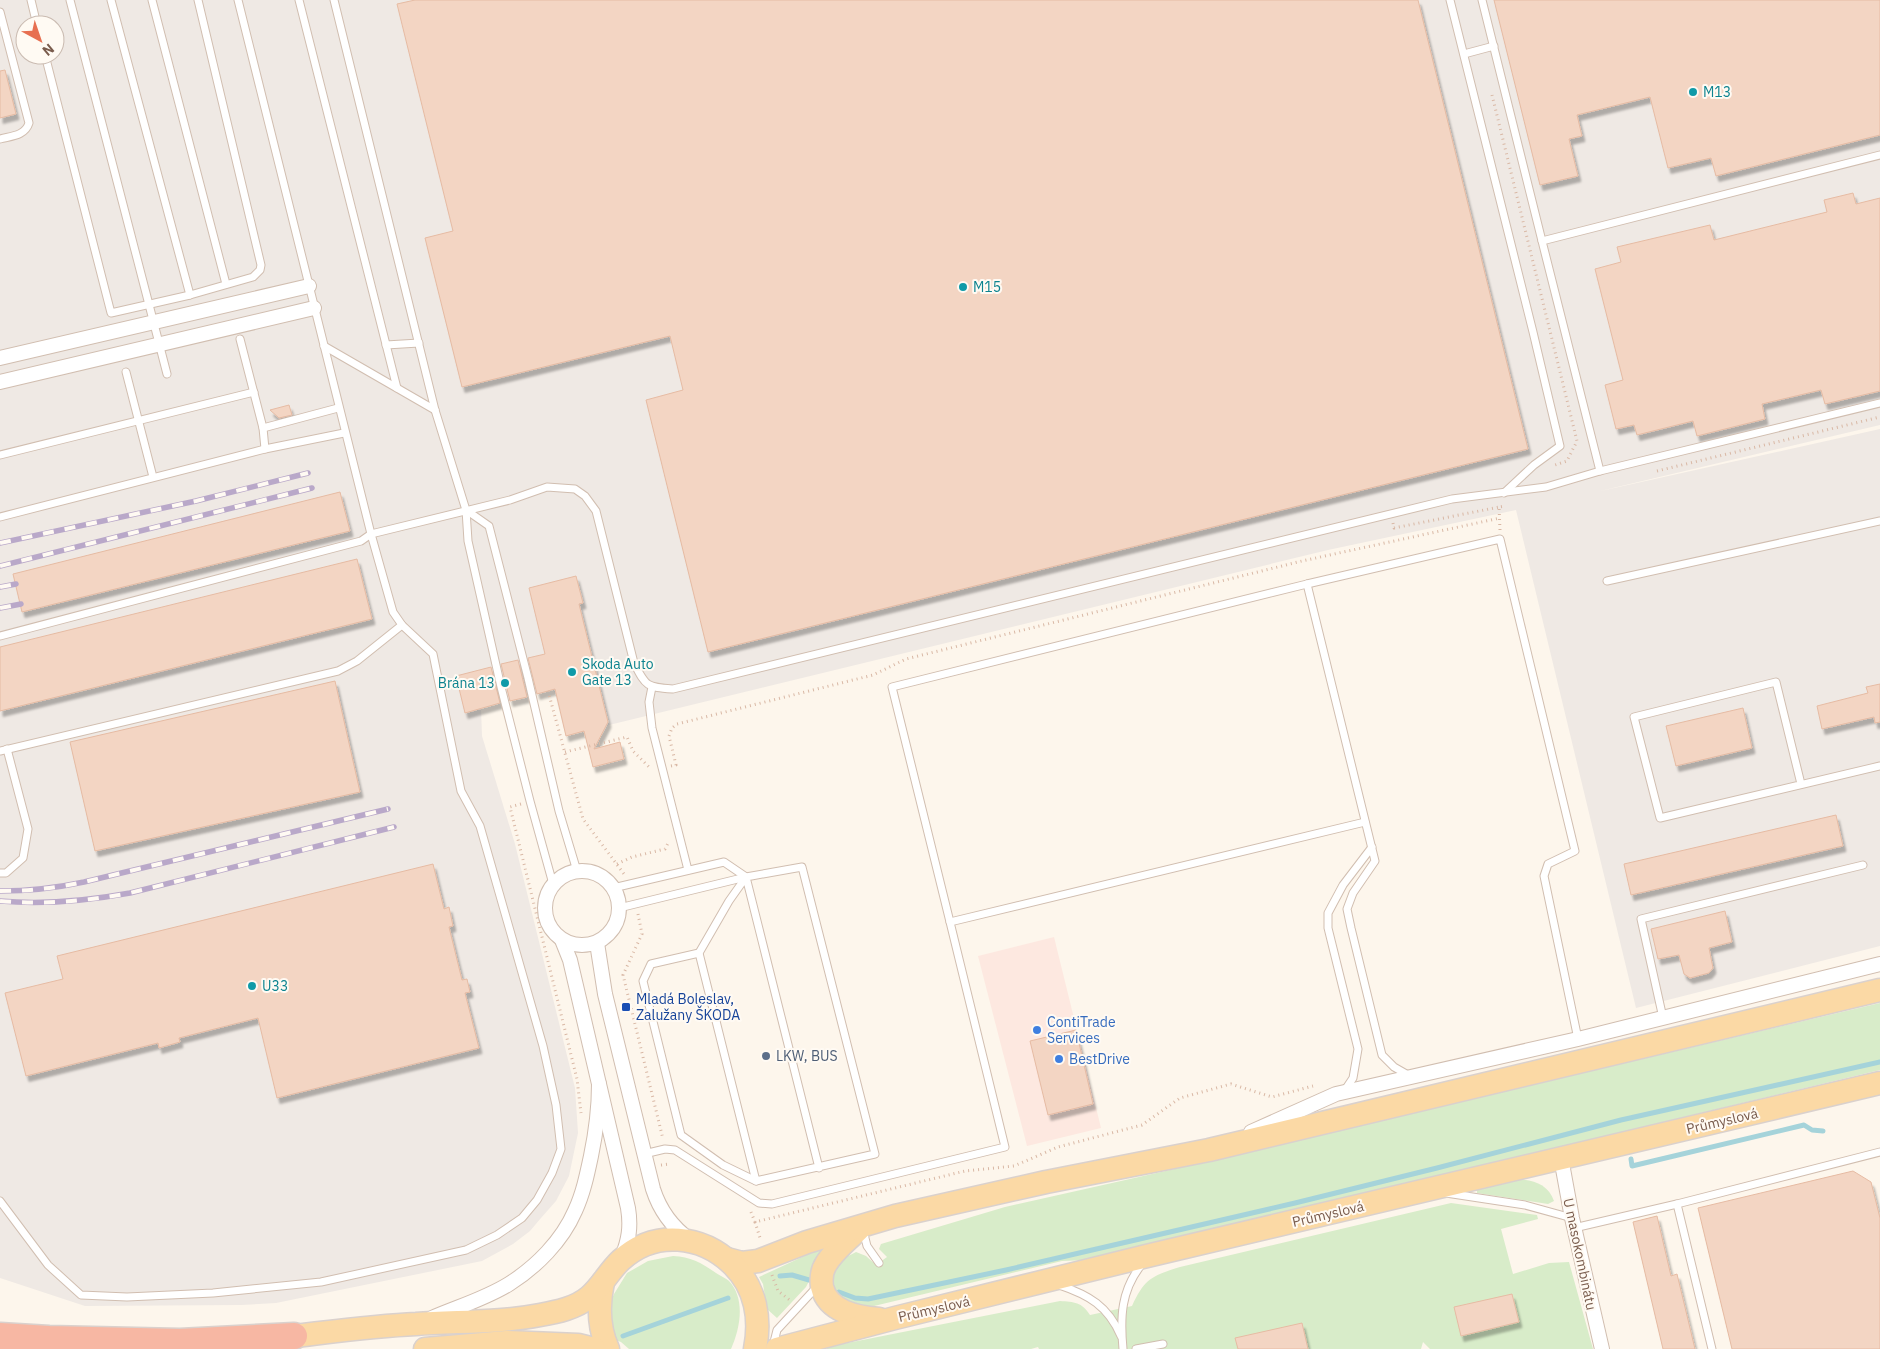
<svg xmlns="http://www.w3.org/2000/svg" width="1880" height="1349" viewBox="0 0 1880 1349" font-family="'IBM Plex Sans',sans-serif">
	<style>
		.commercial { fill: #fde8e0 }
		.industrial { fill: #efe9e4; fill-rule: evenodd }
		.green { fill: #d8ecc9 }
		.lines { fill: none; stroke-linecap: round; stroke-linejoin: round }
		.stream { stroke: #a5d3da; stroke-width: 5 }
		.building { fill: #f3d5c3; stroke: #e6bba3; filter: url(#shadow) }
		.service-casing { stroke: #d1beb0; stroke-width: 9 }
		.minor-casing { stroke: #d1beb0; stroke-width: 16 }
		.primary-casing { stroke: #dad1cd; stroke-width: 25 }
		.motorway-casing { stroke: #dad1cd; stroke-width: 29 }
		.path { stroke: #d9b8a5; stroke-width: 3; stroke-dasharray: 1 4; stroke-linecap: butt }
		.service { stroke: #fff; stroke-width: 7 }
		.minor { stroke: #fff; stroke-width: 14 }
		.primary { stroke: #fbd9a5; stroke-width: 22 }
		.motorway { stroke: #f7b7a3; stroke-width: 26 }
		.rail-casing { stroke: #b9a8c9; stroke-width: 5.5 }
		.rail { stroke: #fffaf3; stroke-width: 4; stroke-dasharray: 11; stroke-linecap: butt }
		.culture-dot { fill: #0f9aa8; stroke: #fffaf3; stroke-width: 2 }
		.transit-dot { fill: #1a4fb4; stroke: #fffaf3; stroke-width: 2 }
		.shop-dot { fill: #3f7fe0; stroke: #fffaf3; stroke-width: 2 }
		.service-dot { fill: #5c6f8a; stroke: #fffaf3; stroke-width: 2 }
		.labels { text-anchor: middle; stroke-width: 4; stroke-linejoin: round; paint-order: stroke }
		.culture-label { font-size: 14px; fill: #0d838f; stroke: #fffaf3; text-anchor: start }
		.transit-label { font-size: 14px; fill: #164399; stroke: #fffaf3; text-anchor: start }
		.shop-label { font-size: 14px; fill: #366cbe; stroke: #fffaf3; text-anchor: start }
		.service-label { font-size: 14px; fill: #4e5e75; stroke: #fffaf3; text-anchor: start }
		.street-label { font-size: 14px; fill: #7a5c4d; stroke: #fffaf3 }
	</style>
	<defs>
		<filter id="shadow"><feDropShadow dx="3" dy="5.5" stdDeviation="1" flood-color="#0004"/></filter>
	</defs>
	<rect width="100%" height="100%" fill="#fdf6ec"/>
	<path class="commercial" d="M1054,937L1101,1128L1027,1146L978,956Z"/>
	<path class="industrial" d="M0,0H1880V425L1596,492L1880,429V946L1636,1008L1516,510L1328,550L568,735L565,733L554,690L481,708L482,736L515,844L575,1088L578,1133L569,1176L556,1201L541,1218L530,1231L513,1244L482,1261L276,1303L241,1305L85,1306L0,1278ZM25,25H55V55H25Z"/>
	<g class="green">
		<path d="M1880,1003V1070L1088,1260L1062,1261L874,1306C847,1306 846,1306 830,1284C833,1264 838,1261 856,1252L866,1256L876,1265L887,1257L879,1249L881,1244L1005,1207L1170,1170Z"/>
		<path d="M1517,1179C1534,1180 1548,1184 1554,1201L1548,1204L1477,1193V1189Z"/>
		<path d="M1451,1203L1537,1215L1538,1219L1501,1229L1513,1274L1549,1263L1569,1262L1593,1349H1430L1423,1342L1421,1349H1039L1038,1347L1031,1349H827V1347L1060,1301C1074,1302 1082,1302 1090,1315L1132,1306C1145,1278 1152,1276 1180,1267Z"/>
		<path d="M825,1250L806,1287L777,1318L767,1309L763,1284L759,1277L813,1252Z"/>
		<path d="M673,1256C691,1257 702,1263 716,1273C720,1276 726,1278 729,1281C746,1299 740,1329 731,1349H629L621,1342L609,1338V1306L614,1294L627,1273L648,1261Z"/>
	</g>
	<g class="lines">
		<g class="stream">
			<path d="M1631,1159L1632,1166L1804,1125L1812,1130L1823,1131"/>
			<path d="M780,1276L792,1275L809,1280"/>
			<path d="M839,1292L855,1298L868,1299L1006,1270L1295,1203L1437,1168L1621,1120L1880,1062"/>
			<path d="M623,1336L728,1298"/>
		</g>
	</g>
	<g class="building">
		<path d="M415,0H1418L1528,449L708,652L646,400L683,390L670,336L462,387L425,238L453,231L397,4Z"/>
		<path d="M1494,0H1880V135L1716,176L1711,158L1668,168L1650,97L1577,115L1582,136L1569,139L1578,176L1540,185Z"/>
		<path d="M5,70L16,114L0,118V71Z"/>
		<path d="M1853,193L1856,204L1880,198V391L1825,404L1821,390L1762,404L1765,419L1697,436L1693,421L1637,435L1634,425L1616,429L1605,385L1623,380L1595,269L1621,262L1617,247L1710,225L1714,240L1827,212L1824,200Z"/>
		<path d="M289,405L292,415L279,418L270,410Z"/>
		<path d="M340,492L350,531L22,612L13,574Z"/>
		<path d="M357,559L372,619L0,711V647Z"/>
		<path d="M576,576L583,603L579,604L608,722L594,749L620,742L624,759L593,767L584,731L566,736L555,689L537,694L528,658L545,654L529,588Z"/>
		<path d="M518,660L527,697L510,701L501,664Z"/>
		<path d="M491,667L500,703L465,713L456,676Z"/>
		<path d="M335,681L360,792L95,851L70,742Z"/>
		<path d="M1880,684V722L1875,723L1874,717L1822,729L1817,706L1868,693L1866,687Z"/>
		<path d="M1743,708L1752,748L1676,766L1666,726Z"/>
		<path d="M1836,815L1843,846L1631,895L1624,864Z"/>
		<path d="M433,864L444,909L449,907L453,926L449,927L462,980L467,979L470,992L465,993L479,1048L277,1098L258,1018L179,1038L180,1042L159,1048L158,1043L26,1076L5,993L63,979L57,956Z"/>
		<path d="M1725,911L1732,942L1709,948L1713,968L1709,973L1690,978L1684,974L1679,955L1658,959L1651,929Z"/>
		<path d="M1076,1030L1093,1104L1048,1115L1030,1041Z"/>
		<path d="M1853,1171L1871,1182L1880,1218V1349H1732L1698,1208Z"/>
		<path d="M1657,1216L1671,1276L1677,1274L1695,1349H1663L1633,1222Z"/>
		<path d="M1512,1294L1519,1322L1461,1336L1454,1307Z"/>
		<path d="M1302,1323L1308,1349H1238L1235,1338Z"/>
	</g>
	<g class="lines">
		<defs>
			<g id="service">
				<path d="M31,0L37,25"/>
				<path d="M70,0L167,374"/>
				<path d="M111,0L190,295"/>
				<path d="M152,0L226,284"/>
				<path d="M299,0L397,388"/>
				<path d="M334,0L435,410L466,510L468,541L501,687L530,801L553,884"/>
				<path d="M1450,0L1533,332L1560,446L1534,465L1504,493"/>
				<path d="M1482,0L1542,241"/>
				<path d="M0,12L29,123C25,136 11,136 0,139"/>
				<path d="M1464,54L1494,46"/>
				<path d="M45,55L111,313L190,295L253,277L260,270L261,265L198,0"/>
				<path d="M240,339L263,428L265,449"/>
				<path d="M386,345L419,343"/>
				<path d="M324,346L435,410"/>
				<path d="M126,372L153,477"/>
				<path d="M263,428L338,408"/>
				<path d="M0,455L254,392"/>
				<path d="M1600,471L1880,403"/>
				<path d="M466,510L489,526L528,678L559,811L577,871"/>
				<path d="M0,517L265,449L344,433"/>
				<path d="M1607,581L1880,521"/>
				<path d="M0,636L361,541L371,534L510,500L547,487L575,489L585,496L596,511L634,663C646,687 647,687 673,689L1452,499L1546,487L1600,471L1542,241L1880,155"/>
				<path d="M652,687L649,702L652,728L688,870"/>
				<path d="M0,751L338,671L357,661L402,625"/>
				<path d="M1801,784L1776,682L1634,717L1660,818L1880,766"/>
				<path d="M0,873H6L23,858L28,829L7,749"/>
				<path d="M746,877L729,901L699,953L756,1181L875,1154L802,867L746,877L819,1168"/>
				<path d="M613,888L724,862L746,877"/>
				<path d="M619,908L746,877"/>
				<path d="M950,922L892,687L1307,584"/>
				<path d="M699,953L651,964L643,981L681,1135L723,1165L756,1181"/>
				<path d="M1663,1018L1641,919L1863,865"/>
				<path d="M1408,1075L1394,1067L1382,1055L1351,928L1347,909L1353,893L1375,861L1307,584L1500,539L1575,851L1548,864L1544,876L1578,1039"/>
				<path d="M1345,1090L1353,1078L1358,1049L1328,928V913L1343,885L1372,847"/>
				<path d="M644,1154L665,1149L675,1150L759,1203L772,1204L1005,1147L950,922L1365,822"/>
				<path d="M1446,1193L1525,1205L1572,1218"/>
				<path d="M0,1201L48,1265L81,1295L127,1297L213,1293L321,1282L466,1250L497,1235L522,1218L537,1200L552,1173L561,1149L556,1105L543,1046L480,826L461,791L433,654L402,625L393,612L371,534L238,0"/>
				<path d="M1574,1228L1677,1204"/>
				<path d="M863,1230L867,1246L879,1263"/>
				<path d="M1059,1285C1089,1295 1108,1306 1121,1336"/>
				<path d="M773,1346L777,1330L813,1291"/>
				<path d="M1123,1349C1120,1317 1121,1290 1142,1264"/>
				<path d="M1136,1349L1163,1344"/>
				<path d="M1712,1349L1677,1204L1880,1152"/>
			</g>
			<g id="minor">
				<path d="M0,358L309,286"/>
				<path d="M0,382L314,308"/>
				<circle cx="582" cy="908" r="37"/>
				<path d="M562,940L570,960L628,1208C631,1226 629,1240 622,1257"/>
				<path d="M597,943L605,994L653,1189C660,1211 672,1227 690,1240"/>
				<path d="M1251,1132L1336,1094L1578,1039L1880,964"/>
				<path d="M1561,1158L1572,1218L1602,1349"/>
				<path d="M432,1318C457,1307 485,1299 509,1284C536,1267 562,1241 575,1211C583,1194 587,1175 591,1156C596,1132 599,1109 599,1084"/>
			</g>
			<g id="primary">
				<path d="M861,1227C850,1238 834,1250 826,1264C822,1270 821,1279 822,1287C828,1312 857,1317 879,1319"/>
				<path d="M727,1259L742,1263L758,1261L807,1242L895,1216L1046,1182L1209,1150L1880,990"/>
				<path d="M603,1282C598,1305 598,1327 608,1349"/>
				<path d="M277,1338C323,1333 370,1326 416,1324C458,1321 499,1323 540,1315C557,1312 576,1308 589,1297C602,1286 609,1271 621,1260C655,1229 702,1235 733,1265C756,1288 761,1319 755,1349"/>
				<path d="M425,1349L507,1342L578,1345L594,1349"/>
				<path d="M777,1349L895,1318L1151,1255L1880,1083"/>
			</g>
			<path id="motorway" d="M0,1336L49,1339L180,1342L294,1336"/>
		</defs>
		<use href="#service" class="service-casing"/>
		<use href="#minor" class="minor-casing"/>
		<use href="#primary" class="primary-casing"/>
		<use href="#motorway" class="motorway-casing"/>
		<g class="path">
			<path d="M1492,95L1577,441L1567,461L1555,465"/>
			<path d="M1657,471L1880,417"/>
			<path d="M1393,523L1394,528L1499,507"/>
			<path d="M1500,530L1499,507L1505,506"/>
			<path d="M548,691L583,819L624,874"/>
			<path d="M565,752L627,737L633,751L650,768"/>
			<path d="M671,766L676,765L669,736L672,728L677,724L873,675L906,659L1302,561L1500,518"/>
			<path d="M521,804L510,807L577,1079L581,1113"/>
			<path d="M617,864L632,857L665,849L669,841"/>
			<path d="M638,914L642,934L623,975L663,1139"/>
			<path d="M661,1165L670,1164"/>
			<path d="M751,1212L755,1222L965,1171L1014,1166L1058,1147L1142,1125L1180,1098L1231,1084L1272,1097L1313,1086"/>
			<path d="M755,1222L761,1241"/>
			<path d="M772,1275L778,1291L791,1301"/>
		</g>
		<use href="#service" class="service"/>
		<use href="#minor" class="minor"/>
		<use href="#primary" class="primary"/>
		<use href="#motorway" class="motorway"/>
		<defs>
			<g id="rail">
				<path d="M0,543L196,501L308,473"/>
				<path d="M0,566L312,488"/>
				<path d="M0,587L16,584"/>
				<path d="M0,608L21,604"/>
				<path d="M0,891C29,891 56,888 84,882L388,809"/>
				<path d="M0,901C44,905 86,901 130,893L394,827"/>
			</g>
		</defs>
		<use href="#rail" class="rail-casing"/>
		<use href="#rail" class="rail"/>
	</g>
	<g class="culture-dot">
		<circle cx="1693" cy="92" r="5"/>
		<circle cx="963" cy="287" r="5"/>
		<circle cx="572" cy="672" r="5"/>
		<circle cx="505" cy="683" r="5"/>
		<circle cx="252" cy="986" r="5"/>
	</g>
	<rect class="transit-dot" x="621" y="1002" width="10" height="10" rx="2.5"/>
	<g class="shop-dot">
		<circle cx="1037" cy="1030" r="5"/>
		<circle cx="1059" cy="1059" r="5"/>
	</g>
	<circle class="service-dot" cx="766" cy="1056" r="5"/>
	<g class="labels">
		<g class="culture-label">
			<text x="1703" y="97">M13</text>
			<text x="973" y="292">M15</text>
			<text x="582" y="669">Skoda Auto<tspan x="582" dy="16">Gate 13</tspan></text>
			<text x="495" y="688" text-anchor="end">Brána 13</text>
			<text x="262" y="991">U33</text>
		</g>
		<g class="transit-label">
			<text x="636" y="1004">Mladá Boleslav,<tspan x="636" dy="16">Zalužany ŠKODA</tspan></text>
		</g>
		<g class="shop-label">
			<text x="1047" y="1027">ContiTrade<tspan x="1047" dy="16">Services</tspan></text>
			<text x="1069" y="1064">BestDrive</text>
		</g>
		<g class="service-label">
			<text x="776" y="1061">LKW, BUS</text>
		</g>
		<g class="street-label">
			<text transform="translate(1722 1121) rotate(-13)" y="5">Průmyslová</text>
			<text transform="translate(1328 1214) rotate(-13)" y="5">Průmyslová</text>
			<text transform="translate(1580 1254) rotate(78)" y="5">U masokombinátu</text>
			<text transform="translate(934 1309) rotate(-13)" y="5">Průmyslová</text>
		</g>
	</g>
	<g transform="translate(40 40) rotate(140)"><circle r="24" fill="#fffaf3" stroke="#cabbb1"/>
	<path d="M0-4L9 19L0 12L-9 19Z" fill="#e76f51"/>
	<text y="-8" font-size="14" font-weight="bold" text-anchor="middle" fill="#7a5c4d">N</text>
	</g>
</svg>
